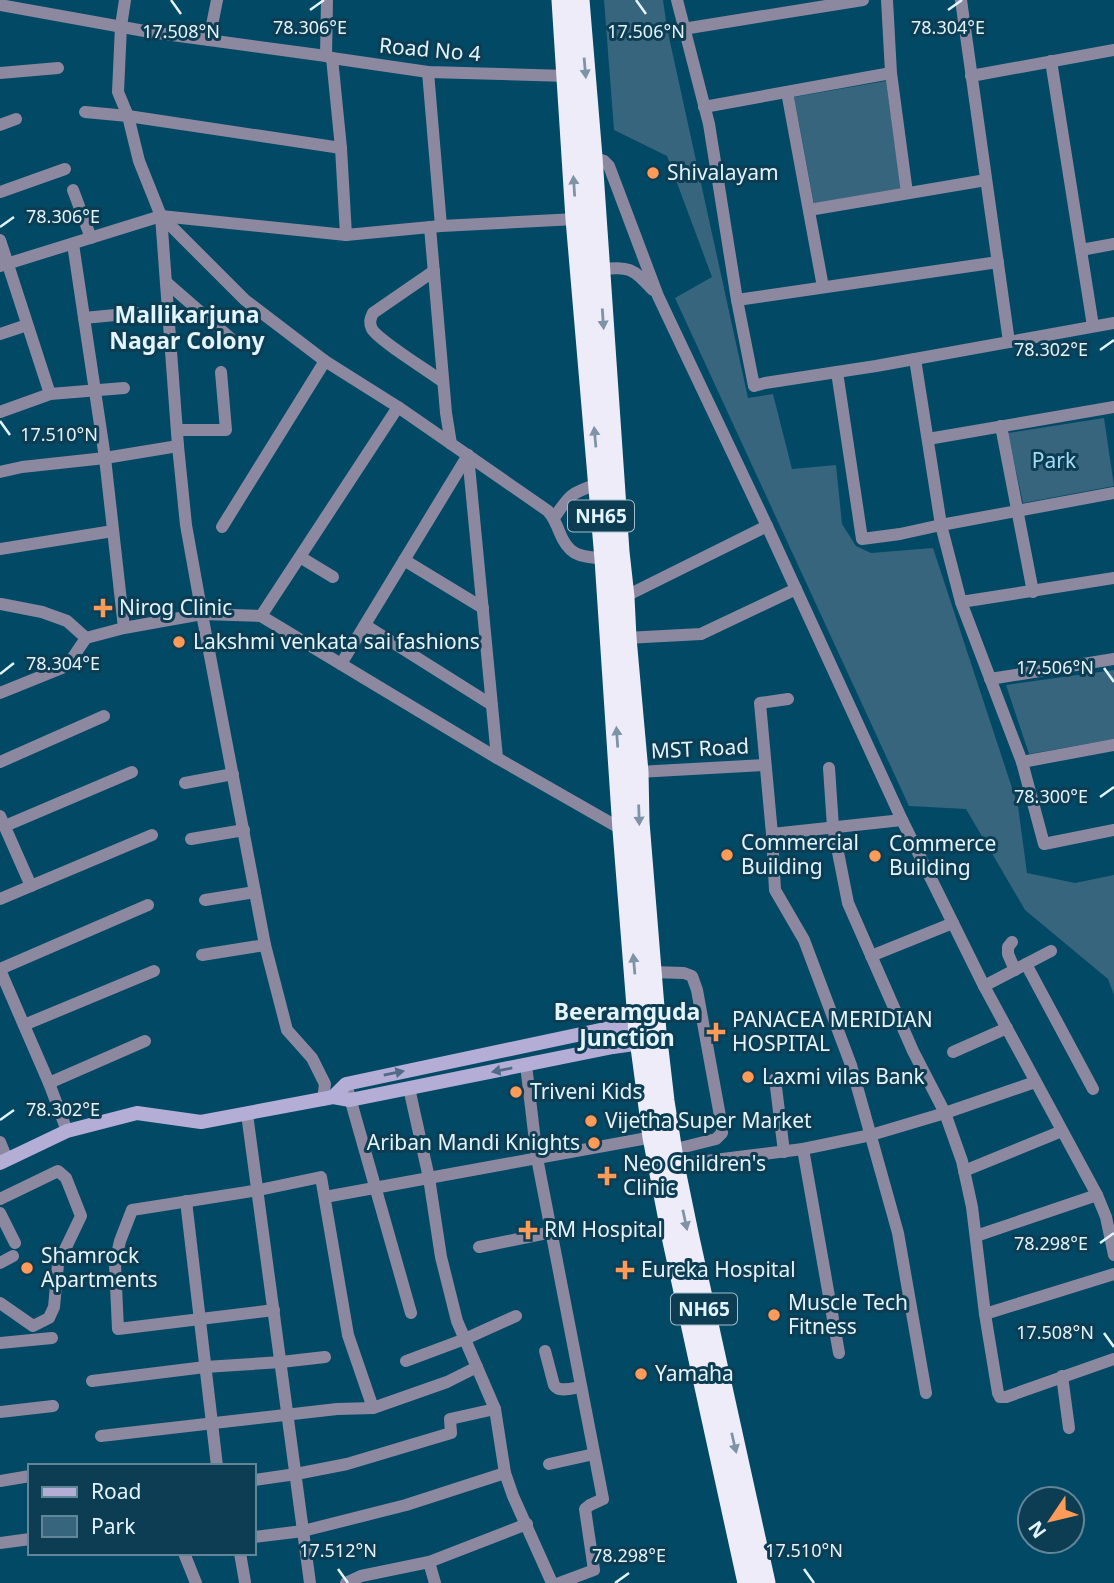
<svg xmlns="http://www.w3.org/2000/svg" width="1114" height="1583" viewBox="0 0 1114 1583" font-family="'Noto Sans',sans-serif">
	<style>
		.green { fill: #37657d }
		.lines { fill: none; stroke-linecap: round; stroke-linejoin: round }
		.street { stroke: #8c88a0; stroke-width: 12 }
		.secondary { stroke: #b4add5; stroke-width: 14 }
		.highway { stroke: #eeecf9; stroke-width: 21 }
		.oneway { fill: #7e94a6 }
		.oneway2 { fill: #506a87 }
		.ticks { fill: none; stroke: #e2f4fe; stroke-width: 2.5 }
		.poi-dot { fill: #fe9b58; stroke: #0d3d53; stroke-width: 2.5 }
		.labels { text-anchor: middle; stroke-width: 6; stroke-linejoin: round; paint-order: stroke }
		.shield { fill: #0d3d53; stroke: #a2bdcb; stroke-width: 2 }
		.shield-label { font-size: 19px; font-weight: bold; fill: #e2f4fe }
		.street-label { font-size: 21px; fill: #e2f4fe; stroke: #0d3d53 }
		.poi-label { font-size: 21px; fill: #e2f4fe; stroke: #0d3d53; text-anchor: start }
		.park-label { font-size: 21px; fill: #a6daf7; stroke: #0d3d53 }
		.neighbourhood-label { font-size: 23px; font-weight: bold; fill: #e2f4fe; stroke: #0d3d53 }
		.ticks-label { font-size: 18px; text-anchor: middle; fill: #e2f4fe; stroke: #0d3d53; stroke-width: 6; stroke-linejoin: round; paint-order: stroke }
	</style>
	<rect width="100%" height="100%" fill="#014965"/>
	<g class="green">
		<path d="M604,0H663L667,28L748,398L773,394L792,469L836,465L842,524L856,546L871,553L933,548L1018,806L1027,873L1075,883L1114,875V995L1108,979L1025,910L966,809L909,806L675,298L712,277L667,156L614,130Z"/>
		<path d="M886,81L901,189L814,204L794,97Z"/>
		<path d="M1104,418L1114,486L1023,503L1008,433Z"/>
		<path d="M1114,670V739L1029,754L1006,685Z"/>
	</g>
	<g class="lines">
		<g class="street">
			<path d="M125,0L121,26L118,92L128,116L139,161L161,216L178,446L186,525L202,614L265,945L287,1030L312,1058L325,1084L323,1100"/>
			<path d="M677,0L709,124L737,300L754,386L765,383L876,366L1114,323"/>
			<path d="M887,0L891,73L907,193"/>
			<path d="M961,0L1009,342"/>
			<path d="M0,5L150,32L326,56L332,58L428,72L567,76"/>
			<path d="M683,29L863,0"/>
			<path d="M209,40L217,0"/>
			<path d="M326,56L327,0"/>
			<path d="M332,58L341,148L346,235"/>
			<path d="M1051,61L1093,326"/>
			<path d="M428,72L441,226"/>
			<path d="M0,73L58,68"/>
			<path d="M971,76L1114,50"/>
			<path d="M787,92L823,287"/>
			<path d="M704,107L891,73"/>
			<path d="M85,112L128,116L341,148"/>
			<path d="M0,125L16,119"/>
			<path d="M592,157L604,161L609,166L658,296L767,526L902,820L984,986L1097,1195L1106,1217L1114,1255"/>
			<path d="M73,190L91,238"/>
			<path d="M0,192L65,169"/>
			<path d="M809,210L986,180"/>
			<path d="M161,216L245,300L325,361L398,407L548,511C554,518 556,523 559,531C569,557 580,556 605,559"/>
			<path d="M430,227L446,413L451,444"/>
			<path d="M0,240L50,394"/>
			<path d="M73,244L105,458L124,628"/>
			<path d="M1081,250L1114,244"/>
			<path d="M0,266L161,216L346,235L441,226L576,219"/>
			<path d="M599,269C631,267 631,267 653,290"/>
			<path d="M434,271L373,313C370,319 369,323 372,329C378,340 430,372 443,382"/>
			<path d="M166,282L236,343"/>
			<path d="M737,300L998,262"/>
			<path d="M84,318L136,313"/>
			<path d="M0,334L27,325"/>
			<path d="M915,359L941,525L961,602L1022,762L1044,844L1114,830"/>
			<path d="M837,372L862,539L900,534L941,525L1114,493"/>
			<path d="M0,412L50,394L124,388"/>
			<path d="M1001,426L1033,592"/>
			<path d="M177,430H226L221,372"/>
			<path d="M928,439L1114,407"/>
			<path d="M468,455L497,758"/>
			<path d="M0,472L22,467L105,458L178,446"/>
			<path d="M554,518C570,494 571,493 598,484"/>
			<path d="M222,527L325,361"/>
			<path d="M0,549L113,531"/>
			<path d="M300,557L333,577"/>
			<path d="M404,560L483,608"/>
			<path d="M624,597L767,526"/>
			<path d="M961,602L1114,578"/>
			<path d="M1,604L42,612L67,621L86,638"/>
			<path d="M261,616L398,407"/>
			<path d="M365,625L492,705"/>
			<path d="M626,638L701,634L796,589"/>
			<path d="M341,664L468,455"/>
			<path d="M990,679L1114,659"/>
			<path d="M0,693L67,666L86,638L124,628L202,614L261,616L497,758L623,830"/>
			<path d="M788,699L760,703L772,834L775,890L804,940L851,1065L898,1233L926,1393"/>
			<path d="M0,762L104,716"/>
			<path d="M1022,762L1114,745"/>
			<path d="M829,768L833,827L848,903L913,1051L945,1113L962,1161L972,1207L985,1314L998,1393L1000,1397H1006L1114,1359"/>
			<path d="M638,772L765,765"/>
			<path d="M185,783L233,774"/>
			<path d="M0,816L31,886"/>
			<path d="M5,826L132,772"/>
			<path d="M772,834L902,820"/>
			<path d="M191,839L244,830"/>
			<path d="M0,899L152,835"/>
			<path d="M205,900L255,892"/>
			<path d="M1012,942L1008,947V954L1015,970"/>
			<path d="M202,955L265,945"/>
			<path d="M871,956L953,923"/>
			<path d="M1026,964L1093,1089"/>
			<path d="M0,969L148,905"/>
			<path d="M0,970L49,1083L67,1131"/>
			<path d="M651,972L684,973L692,976L697,990L722,1127V1133L716,1139L672,1150"/>
			<path d="M984,986L1051,951"/>
			<path d="M24,1025L154,971"/>
			<path d="M953,1052L1007,1028"/>
			<path d="M526,1065L537,1158L603,1499L590,1505L585,1509L594,1570L559,1583"/>
			<path d="M775,1079L784,1152"/>
			<path d="M49,1083L145,1041"/>
			<path d="M409,1088L429,1178L441,1257L457,1321L495,1409L505,1473L513,1496L552,1583"/>
			<path d="M348,1091L411,1313"/>
			<path d="M247,1114L310,1583"/>
			<path d="M0,1142L7,1159"/>
			<path d="M803,1149L839,1353"/>
			<path d="M674,1165L803,1149L871,1135L945,1113L1035,1082"/>
			<path d="M964,1171L1062,1131"/>
			<path d="M325,1197L653,1137"/>
			<path d="M0,1199L58,1171L66,1178L81,1216L58,1264L54,1307L49,1318L33,1326L0,1303"/>
			<path d="M186,1201L217,1466"/>
			<path d="M0,1213L15,1243"/>
			<path d="M976,1236L1097,1195"/>
			<path d="M479,1247L552,1232"/>
			<path d="M0,1263L13,1256"/>
			<path d="M274,1310L118,1329L115,1264L120,1241L132,1210L259,1190L321,1177L348,1335L373,1408L447,1382L477,1367"/>
			<path d="M985,1314L1114,1274"/>
			<path d="M0,1343L52,1338"/>
			<path d="M545,1351L554,1385C559,1393 573,1388 581,1387"/>
			<path d="M406,1361L465,1339L516,1316"/>
			<path d="M1062,1376L1069,1428"/>
			<path d="M92,1381L205,1367L281,1362L325,1357"/>
			<path d="M0,1412L53,1406"/>
			<path d="M101,1436L337,1409L373,1408"/>
			<path d="M549,1464L594,1454"/>
			<path d="M254,1480L296,1474L347,1464L451,1433L450,1419L495,1409"/>
			<path d="M0,1481L30,1476"/>
			<path d="M254,1537L303,1531L406,1505L505,1473"/>
			<path d="M0,1543L30,1539"/>
			<path d="M184,1553L196,1583"/>
			<path d="M240,1553L245,1582"/>
			<path d="M429,1562L435,1583"/>
			<path d="M346,1583L361,1576L429,1562L527,1524"/>
		</g>
		<g class="secondary">
			<path d="M333,1097L346,1084L638,1022"/>
			<path d="M0,1163L67,1131L137,1113L201,1122L333,1097L350,1100L613,1047L641,1043"/>
		</g>
		<g class="highway">
			<path d="M562,0L576,219L605,559L623,830L639,1032L653,1137L673,1241L748,1583"/>
			<path d="M579,0L592,157L619,552L624,597L626,638L638,772L639,822L656,1032L664,1101L674,1165L689,1238L765,1583"/>
		</g>
	</g>
	<defs><path id="oneway-solid" d="M-6-.8H1V-3.2L6.5 0L1 3.2V.8H-6Z" transform="scale(1.75)"/></defs>
	<g class="oneway">
		<use href="#oneway-solid" transform="translate(585 68) rotate(85)"/>
		<use href="#oneway-solid" transform="translate(574 186) rotate(-94)"/>
		<use href="#oneway-solid" transform="translate(603 319) rotate(86)"/>
		<use href="#oneway-solid" transform="translate(595 437) rotate(-95)"/>
		<use href="#oneway-solid" transform="translate(617 737) rotate(-94)"/>
		<use href="#oneway-solid" transform="translate(639 815) rotate(88)"/>
		<use href="#oneway-solid" transform="translate(634 964) rotate(-95)"/>
		<use href="#oneway-solid" transform="translate(685 1220) rotate(78)"/>
		<use href="#oneway-solid" transform="translate(734 1443) rotate(77)"/>
	</g>
	<g class="oneway2">
		<use href="#oneway-solid" transform="translate(502 1070) rotate(169)"/>
		<use href="#oneway-solid" transform="translate(394 1073) rotate(-12)"/>
	</g>
	<path class="ticks" d="M171,0L181,14M636,0L646,14M310,10L324,0M948,10L962,0M0,227L14,217M1100,350L1114,340M0,421L10,435M1104,668L1114,682M0,674L14,663M1100,797L1114,787M0,1120L14,1110M1100,1243L1114,1233M1104,1333L1114,1347M338,1569L348,1583M804,1569L814,1583M615,1583L629,1573"/>
	<g class="poi-dot">
		<circle cx="653" cy="173" r="7"/>
		<path d="M99.5 597.5h7v7h7v7h-7v7h-7v-7h-7v-7h7z"/>
		<circle cx="179" cy="642" r="7"/>
		<circle cx="727" cy="855" r="7"/>
		<circle cx="875" cy="856" r="7"/>
		<path d="M712.5 1021.5h7v7h7v7h-7v7h-7v-7h-7v-7h7z"/>
		<circle cx="748" cy="1077" r="7"/>
		<circle cx="516" cy="1092" r="7"/>
		<circle cx="591" cy="1121" r="7"/>
		<circle cx="594" cy="1143" r="7"/>
		<path d="M603.5 1165.5h7v7h7v7h-7v7h-7v-7h-7v-7h7z"/>
		<path d="M524.5 1219.5h7v7h7v7h-7v7h-7v-7h-7v-7h7z"/>
		<circle cx="27" cy="1268" r="7"/>
		<path d="M621.5 1259.5h7v7h7v7h-7v7h-7v-7h-7v-7h7z"/>
		<circle cx="774" cy="1315" r="7"/>
		<circle cx="641" cy="1374" r="7"/>
	</g>
	<g class="labels">
		<g class="shield">
			<rect x="568" y="500.5" width="66" height="31" rx="5"/>
			<rect x="671" y="1293.5" width="66" height="31" rx="5"/>
		</g>
		<g class="shield-label">
			<text x="601" y="523">NH65</text>
			<text x="704" y="1316">NH65</text>
		</g>
		<g class="street-label">
			<text transform="translate(430 50) rotate(5)" y="7">Road No 4</text>
			<text transform="translate(700 749) rotate(-3)" y="7">MST Road</text>
		</g>
		<g class="poi-label">
			<text x="667" y="180">Shivalayam</text>
			<text x="119" y="615">Nirog Clinic</text>
			<text x="193" y="649">Lakshmi venkata sai fashions</text>
			<text x="741" y="850">Commercial<tspan x="741" dy="24">Building</tspan></text>
			<text x="889" y="851">Commerce<tspan x="889" dy="24">Building</tspan></text>
			<text x="732" y="1027">PANACEA MERIDIAN<tspan x="732" dy="24">HOSPITAL</tspan></text>
			<text x="762" y="1084">Laxmi vilas Bank</text>
			<text x="530" y="1099">Triveni Kids</text>
			<text x="605" y="1128">Vijetha Super Market</text>
			<text x="580" y="1150" text-anchor="end">Ariban Mandi Knights</text>
			<text x="623" y="1171">Neo Children's<tspan x="623" dy="24">Clinic</tspan></text>
			<text x="544" y="1237">RM Hospital</text>
			<text x="41" y="1263">Shamrock<tspan x="41" dy="24">Apartments</tspan></text>
			<text x="641" y="1277">Eureka Hospital</text>
			<text x="788" y="1310">Muscle Tech<tspan x="788" dy="24">Fitness</tspan></text>
			<text x="655" y="1381">Yamaha</text>
		</g>
		<g class="park-label">
			<text x="1054" y="468">Park</text>
		</g>
		<g class="neighbourhood-label">
			<text x="187" y="323">Mallikarjuna<tspan x="187" dy="26">Nagar Colony</tspan></text>
			<text x="627" y="1020">Beeramguda<tspan x="627" dy="26">Junction</tspan></text>
		</g>
	</g>
	<g class="ticks-label">
		<text x="310" y="34">78.306°E</text>
		<text x="948" y="34">78.304°E</text>
		<text x="181" y="38">17.508°N</text>
		<text x="646" y="38">17.506°N</text>
		<text x="63" y="223">78.306°E</text>
		<text x="1051" y="356">78.302°E</text>
		<text x="59" y="441">17.510°N</text>
		<text x="63" y="670">78.304°E</text>
		<text x="1055" y="674">17.506°N</text>
		<text x="1051" y="803">78.300°E</text>
		<text x="63" y="1116">78.302°E</text>
		<text x="1051" y="1250">78.298°E</text>
		<text x="1055" y="1339">17.508°N</text>
		<text x="338" y="1557">17.512°N</text>
		<text x="804" y="1557">17.510°N</text>
		<text x="629" y="1562">78.298°E</text>
	</g>
	<rect x="28" y="1464" width="228" height="91" fill="#0d3d53" stroke="#628697" stroke-width="2"/>
	<rect x="42" y="1487" width="35" height="10" fill="#b4add5" stroke="#628697" stroke-width="2"/>
	<text x="91" y="1499" font-size="21" fill="#e2f4fe">Road</text>
	<rect x="42" y="1516" width="35" height="21" fill="#37657d" stroke="#628697" stroke-width="2"/>
	<text x="91" y="1534" font-size="21" fill="#e2f4fe">Park</text>
	<g transform="translate(1051 1520) rotate(235)"><circle r="33" fill="#0d3d53" stroke="#628697" stroke-width="2"/>
	<path d="M0-5L12 26L0 18L-12 26Z" fill="#fe9b58"/>
	<text y="-10" font-size="19" font-weight="bold" text-anchor="middle" fill="#e2f4fe">N</text>
	</g>
</svg>
